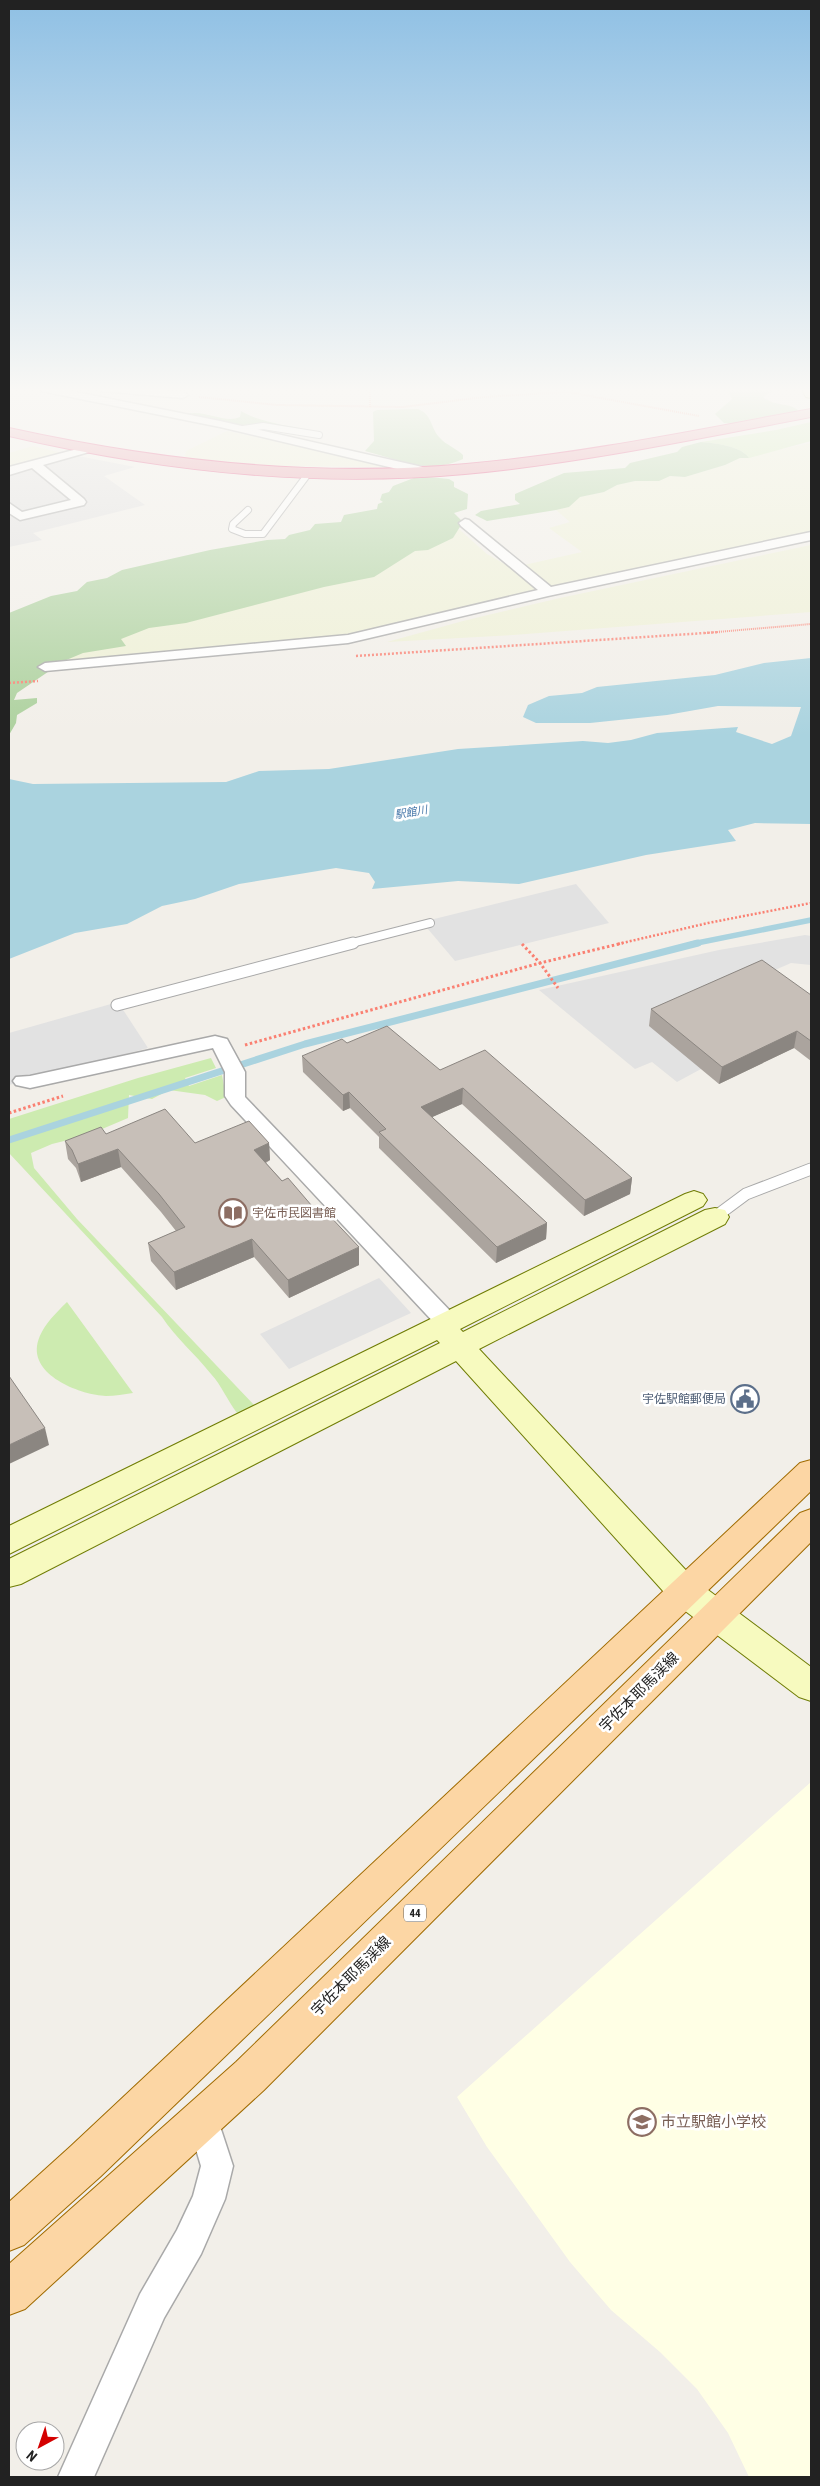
<svg xmlns="http://www.w3.org/2000/svg" width="820" height="2486" viewBox="0 0 820 2486" font-family="'Roboto Condensed','Noto Sans JP',sans-serif">
	<style>
		.residential { fill: #e0dfdf }
		.education { fill: #ffffe5 }
		.farmland { fill: #eef0d5 }
		.grass { fill: #cdebb0 }
		.forest { fill: #add19e }
		.parking { fill: #e2e2e2 }
		.water { fill: #aad3df }
		.lines { fill: none; stroke-linecap: round; stroke-linejoin: round }
		.stream-far1 { stroke: #aad3df; stroke-width: 5.5 }
		.stream { stroke: #aad3df; stroke-width: 7 }
		.lane-far2-casing { stroke: #a9a9a9; stroke-width: 8 }
		.lane-far1-casing { stroke: #a9a9a9; stroke-width: 10 }
		.lane-casing { stroke: #a9a9a9; stroke-width: 13 }
		.street-casing { stroke: #a9a9a9; stroke-width: 3 }
		.secondary-casing { stroke: #707d05; stroke-width: 2 }
		.primary-casing { stroke: #a06b00; stroke-width: 2 }
		.highway-casing { stroke: #dc2a67; stroke-width: 2 }
		.path-far2 { stroke: #fa8072; stroke-width: 2; stroke-dasharray: 1 1; stroke-linecap: butt }
		.path-far1 { stroke: #fa8072; stroke-width: 2.5; stroke-dasharray: 2 2; stroke-linecap: butt }
		.path { stroke: #fa8072; stroke-width: 3; stroke-dasharray: 2.5 2.5; stroke-linecap: butt }
		.lane-far2 { stroke: #fff; stroke-width: 6 }
		.lane-far1 { stroke: #fff; stroke-width: 8 }
		.lane { stroke: #fff; stroke-width: 11 }
		.street { fill: #fff; fill-rule: evenodd }
		.secondary { fill: #f7fabf; fill-rule: evenodd }
		.primary { fill: #fcd6a4; fill-rule: evenodd }
		.highway { fill: #e892a2; fill-rule: evenodd }
		.wall { fill: #aba49e }
		.shaded-wall { fill: #8b8681 }
		.building { fill: #c7bfb8; stroke: #8b8681 }
		.labels { text-anchor: middle; stroke-width: 5; stroke-linejoin: round; paint-order: stroke }
		.far-water-label { font-size: 11px; font-style: italic; fill: #4a7aab; stroke: #fff }
		.shield { fill: #fff; stroke: #646464; stroke-width: 1 }
		.shield-label { font-size: 11px; font-weight: bold; fill: #222 }
		.education-label { font-size: 12px; fill: #785e54; stroke: #fff; text-anchor: start }
		.service-label { font-size: 12px; fill: #4e5e75; stroke: #fff; text-anchor: end }
		.near-street-label { font-size: 15px; fill: #222; stroke: #fff }
		.near-education-label { font-size: 15px; fill: #785e54; stroke: #fff; text-anchor: start }
	</style>
	<rect width="100%" height="100%" fill="#f2efe9"/>
	<path class="residential" d="M73,455L135,467L104,476L145,505L33,533L42,540L9,547V473Z"/>
	<path class="education" d="M811,1782V2477H749L728,2433L697,2389L660,2352L611,2310L570,2262L487,2147L457,2097Z"/>
	<g class="farmland">
		<path d="M227,431L267,439L386,467L278,466L185,458L186,451Z"/>
		<path d="M811,443V533L553,587L524,565L582,552L549,528L570,522L556,510L569,507L579,497L604,492L617,485L635,481L670,476L685,477L725,465L740,458Z"/>
		<path d="M33,446L62,453L9,468V453Z"/>
		<path d="M455,530H460L487,554L512,568L536,587L535,591L339,637L142,656L62,661L77,648Z"/>
		<path d="M811,545V612L513,635L387,642L463,621L560,598Z"/>
	</g>
	<g class="grass">
		<path d="M811,422V441L749,458C742,446 714,443 701,442L776,430Z"/>
		<path d="M211,1058L216,1068L185,1078L189,1086L222,1075L226,1097L217,1101L205,1095L169,1090L152,1099L129,1095L128,1118L88,1135L52,1144L31,1153L34,1168L77,1219L255,1406L237,1413C227,1400 222,1386 211,1374C195,1354 176,1338 162,1317L9,1153V1119L138,1078Z"/>
		<path d="M67,1302L133,1393C124,1394 115,1396 106,1396C82,1395 33,1377 37,1346C40,1328 55,1314 67,1302Z"/>
	</g>
	<g class="forest">
		<path d="M719,388H778L763,397C775,407 790,402 799,411L736,424L724,423L715,414L732,399L728,391Z"/>
		<path d="M418,409C433,415 430,428 440,438C446,445 456,448 463,455V459C427,475 401,460 365,451L374,441L373,412L377,410Z"/>
		<path d="M241,411C261,423 288,425 311,431L255,424L238,426L187,414C204,409 225,424 240,417Z"/>
		<path d="M701,442C714,443 742,446 749,458H740L725,465L685,477L670,476L659,481H635L617,485L604,492L580,497L569,507L556,510L487,521L475,515L481,511L520,504L515,500V494L564,473L625,468L630,463L677,452L682,447Z"/>
		<path d="M419,476L449,479L454,482V487L468,494L467,509L454,513L463,522L453,538L428,550L415,551L374,577L324,587L186,623L149,628L121,639L126,646L83,653L64,661L17,693L14,700L37,698V703L17,715L16,723L9,735V613L51,596L77,591L87,582L107,578L122,570L210,550L267,540L285,539L289,535L310,530L315,524L341,522L344,515L377,509L378,504L383,502L380,500L382,494L389,492L393,486Z"/>
	</g>
	<g class="parking">
		<path d="M576,884L609,923L455,961L422,922Z"/>
		<path d="M805,935L811,936V965L791,963L775,970L701,1069L677,1082L652,1062L635,1069L539,990L719,950Z"/>
		<path d="M118,1002L148,1048L9,1085V1033Z"/>
		<path d="M379,1278L411,1313L289,1369L260,1334Z"/>
	</g>
	<path class="water" d="M811,658V824L755,823L728,830L736,841L646,855L519,884L458,881L372,889L375,882L369,873L336,868L239,884L195,899L162,906L127,924L75,933L9,959V779L33,784L226,782L259,771L329,769L458,749L583,741L608,743L631,740L657,733L738,727L736,732L772,744L791,736L801,707L718,706L667,715L590,723H536L523,717L528,705L549,696L582,693L597,687L715,675L764,663Z"/>
	<g class="lines">
		<path class="stream-far1" d="M692,944L811,920"/>
		<path class="stream" d="M9,1140L305,1044L698,943"/>
		<defs>
			<g id="lane-far2">
				<path d="M243,429L263,426L319,435"/>
				<path d="M248,510L233,524L232,529L245,534H263L308,474"/>
			</g>
			<path id="lane-far1" d="M348,944L430,923"/>
			<g id="lane">
				<path d="M117,1005L353,943"/>
				<path d="M715,1217L746,1194L811,1169"/>
			</g>
			<g id="street">
				<path d="M36,388H56L220,421L427,468L433,472L427,476L220,427L41,391Z"/>
				<path d="M96,388H137L183,392L188,395L183,398L101,391Z"/>
				<path d="M85,447L89,448V452L43,465L84,499L86,502L84,505L20,520L9,513V503L22,512L71,500L32,468L9,475V467Z"/>
				<path d="M465,519L469,520L551,587L811,532V540L548,596L348,643L45,671L38,667L45,663L348,635L538,590L461,526L459,523Z"/>
				<path d="M215,1036L227,1039L245,1072V1097L455,1316L458,1322L455,1328L447,1330L439,1328L231,1105L225,1096V1072L213,1048L30,1088L16,1085L13,1081L16,1077L30,1076Z"/>
				<path d="M203,2103L214,2108L233,2166L225,2199L201,2254L164,2318L94,2477H58L140,2294L177,2230L193,2196L201,2166L187,2119L192,2108Z"/>
			</g>
			<g id="secondary">
				<path d="M801,388H811V398L806,397Z"/>
				<path d="M694,1191L703,1194L707,1200L703,1206L460,1329L463,1332L705,1210L715,1208L725,1210L729,1217L725,1224L479,1349L696,1581L811,1667V1701L799,1697L672,1601L456,1361L21,1584L9,1587V1559L440,1343L437,1340L9,1554V1526L685,1194Z"/>
			</g>
			<g id="primary">
				<path d="M811,1460V1491L101,2176L24,2245L9,2251V2202L71,2146L800,1463Z"/>
				<path d="M811,1509V1542L264,2090L25,2309L9,2315V2264L236,2062L800,1513Z"/>
			</g>
			<path id="highway" d="M811,409V417C696,439 582,463 465,474C311,488 159,471 9,436V428C159,461 312,478 466,464C582,454 696,430 811,409Z"/>
		</defs>
		<use href="#lane-far2" class="lane-far2-casing"/>
		<use href="#lane-far1" class="lane-far1-casing"/>
		<use href="#lane" class="lane-casing"/>
		<use href="#street" class="street-casing"/>
		<use href="#secondary" class="secondary-casing"/>
		<use href="#primary" class="primary-casing"/>
		<use href="#highway" class="highway-casing"/>
		<g class="path-far2">
			<path d="M370,388V407"/>
			<path d="M199,397L277,405L403,407L484,397L568,392L699,416"/>
			<path d="M705,633L811,624"/>
		</g>
		<g class="path-far1">
			<path d="M356,656L720,632"/>
			<path d="M9,683L38,681"/>
			<path d="M618,944L708,923L811,903"/>
		</g>
		<g class="path">
			<path d="M522,944L540,963L558,988"/>
			<path d="M245,1045L540,963L623,943"/>
			<path d="M9,1113L63,1096"/>
		</g>
		<use href="#lane-far2" class="lane-far2"/>
		<use href="#lane-far1" class="lane-far1"/>
		<use href="#lane" class="lane"/>
		<use href="#street" class="street"/>
		<use href="#secondary" class="secondary"/>
		<use href="#primary" class="primary"/>
		<use href="#highway" class="highway"/>
	</g>
	<g class="wall">
		<path d="M811,995V1061L794,1048L719,1084L649,1026L651,1009Z"/>
		<path d="M347,1043L440,1070L632,1178L630,1194L584,1216L462,1104L432,1117L547,1223L546,1239L496,1263L379,1148V1137L350,1108L343,1111L303,1072L302,1056Z"/>
		<path d="M106,1134L195,1143H269L270,1160L266,1163L359,1265L289,1298L254,1257L176,1290L151,1261L148,1243L176,1231L161,1212L121,1167L81,1182L76,1168L68,1159L65,1141Z"/>
	</g>
	<g class="shaded-wall">
		<path d="M797,1031L794,1048L719,1084L722,1067Z"/>
		<path d="M463,1088L462,1104L421,1122V1107Z"/>
		<path d="M349,1092L350,1108L343,1111V1095Z"/>
		<path d="M269,1143L270,1160L255,1167L254,1150Z"/>
		<path d="M118,1149L121,1167L81,1182L78,1164Z"/>
		<path d="M632,1178L630,1194L584,1216L585,1200Z"/>
		<path d="M547,1223L546,1239L496,1263L497,1247Z"/>
		<path d="M252,1239L254,1257L176,1290L174,1272Z"/>
		<path d="M359,1247V1265L289,1298L288,1280Z"/>
		<path d="M45,1428L49,1445L9,1464V1445Z"/>
	</g>
	<g class="building">
		<path d="M762,960L811,995V1041L797,1031L722,1067L651,1009Z"/>
		<path d="M387,1026L440,1070L485,1050L632,1178L585,1200L463,1088L421,1107L547,1223L497,1247L379,1132L386,1129L349,1092L343,1095L302,1056L342,1039L347,1043Z"/>
		<path d="M165,1109L195,1143L249,1121L269,1143L254,1150L282,1181L288,1178L318,1213L324,1210L359,1247L288,1280L252,1239L174,1272L148,1243L185,1227L159,1194L118,1149L78,1164L72,1150L65,1141L101,1127L106,1134Z"/>
		<path d="M9,1376L45,1428L9,1445Z"/>
	</g>
	<linearGradient id="sky" x2="0" y2="1"><stop stop-color="#8fc0e4"/><stop offset="0.53" stop-color="#f9f8f5"/><stop offset="1" stop-color="#f9f8f5" stop-opacity="0"/></linearGradient>
	<rect width="820" height="736" fill="url(#sky)"/>
	<defs>
		<symbol id="library-ring" viewBox="-11 -11 22 22"><circle r="9.5" fill="#fff" stroke="#8d6e63" stroke-width="1.5"/><path d="M-6-4Q-3-5.5-.7-3.5V5Q-3 3-6 4ZM6-4Q3-5.5 .7-3.5V5Q3 3 6 4Z" fill="#8d6e63"/></symbol>
		<symbol id="civic-ring" viewBox="-11 -11 22 22"><circle r="9.5" fill="#fff" stroke="#5c6f8a" stroke-width="1.5"/><path d="M-.6-6.5H3V-4.5H.6V-3L4-1V1h2V6H-6V1h2V-1L-.6-3ZM-1.2 2.5V6h2.4V2.5Z" fill="#5c6f8a"/></symbol>
		<symbol id="school-ring" viewBox="-11 -11 22 22"><circle r="9.5" fill="#fff" stroke="#8d6e63" stroke-width="1.5"/><path d="M0-5L7-2L0 1L-7-2ZM-4 1L0 2.5L4 1V4Q0 6-4 4Z" fill="#8d6e63"/></symbol>
	</defs>
	<g fill-rule="evenodd">
		<use href="#library-ring" x="217" y="1197" width="32" height="32"/>
		<use href="#civic-ring" x="729" y="1383" width="32" height="32"/>
		<use href="#school-ring" x="626" y="2106" width="32" height="32"/>
	</g>
	<g class="labels">
		<g class="far-water-label">
			<text transform="translate(411 812) rotate(-10)" y="4">駅館川</text>
		</g>
		<rect class="shield" x="404" y="1904.5" width="22" height="17" rx="4"/>
		<g class="shield-label">
			<text x="415" y="1917">44</text>
		</g>
		<g class="education-label">
			<text x="252" y="1217">宇佐市民図書館</text>
		</g>
		<g class="service-label">
			<text x="726" y="1403">宇佐駅館郵便局</text>
		</g>
		<g class="near-street-label">
			<text transform="translate(639 1692) rotate(-45)" y="5">宇佐本耶馬渓線</text>
			<text transform="translate(351 1976) rotate(-45)" y="5">宇佐本耶馬渓線</text>
		</g>
		<g class="near-education-label">
			<text x="661" y="2127">市立駅館小学校</text>
		</g>
	</g>
	<rect width="820" height="2486" fill="none" stroke="#222222" stroke-width="20"/>
	<g transform="translate(40 2446) rotate(220)"><circle r="24" fill="#ffffff" stroke="#a7a7a7"/>
	<path d="M0-4L9 19L0 12L-9 19Z" fill="#d40000"/>
	<text y="-8" font-size="14" font-weight="bold" text-anchor="middle" fill="#222222">N</text>
	</g>
</svg>
